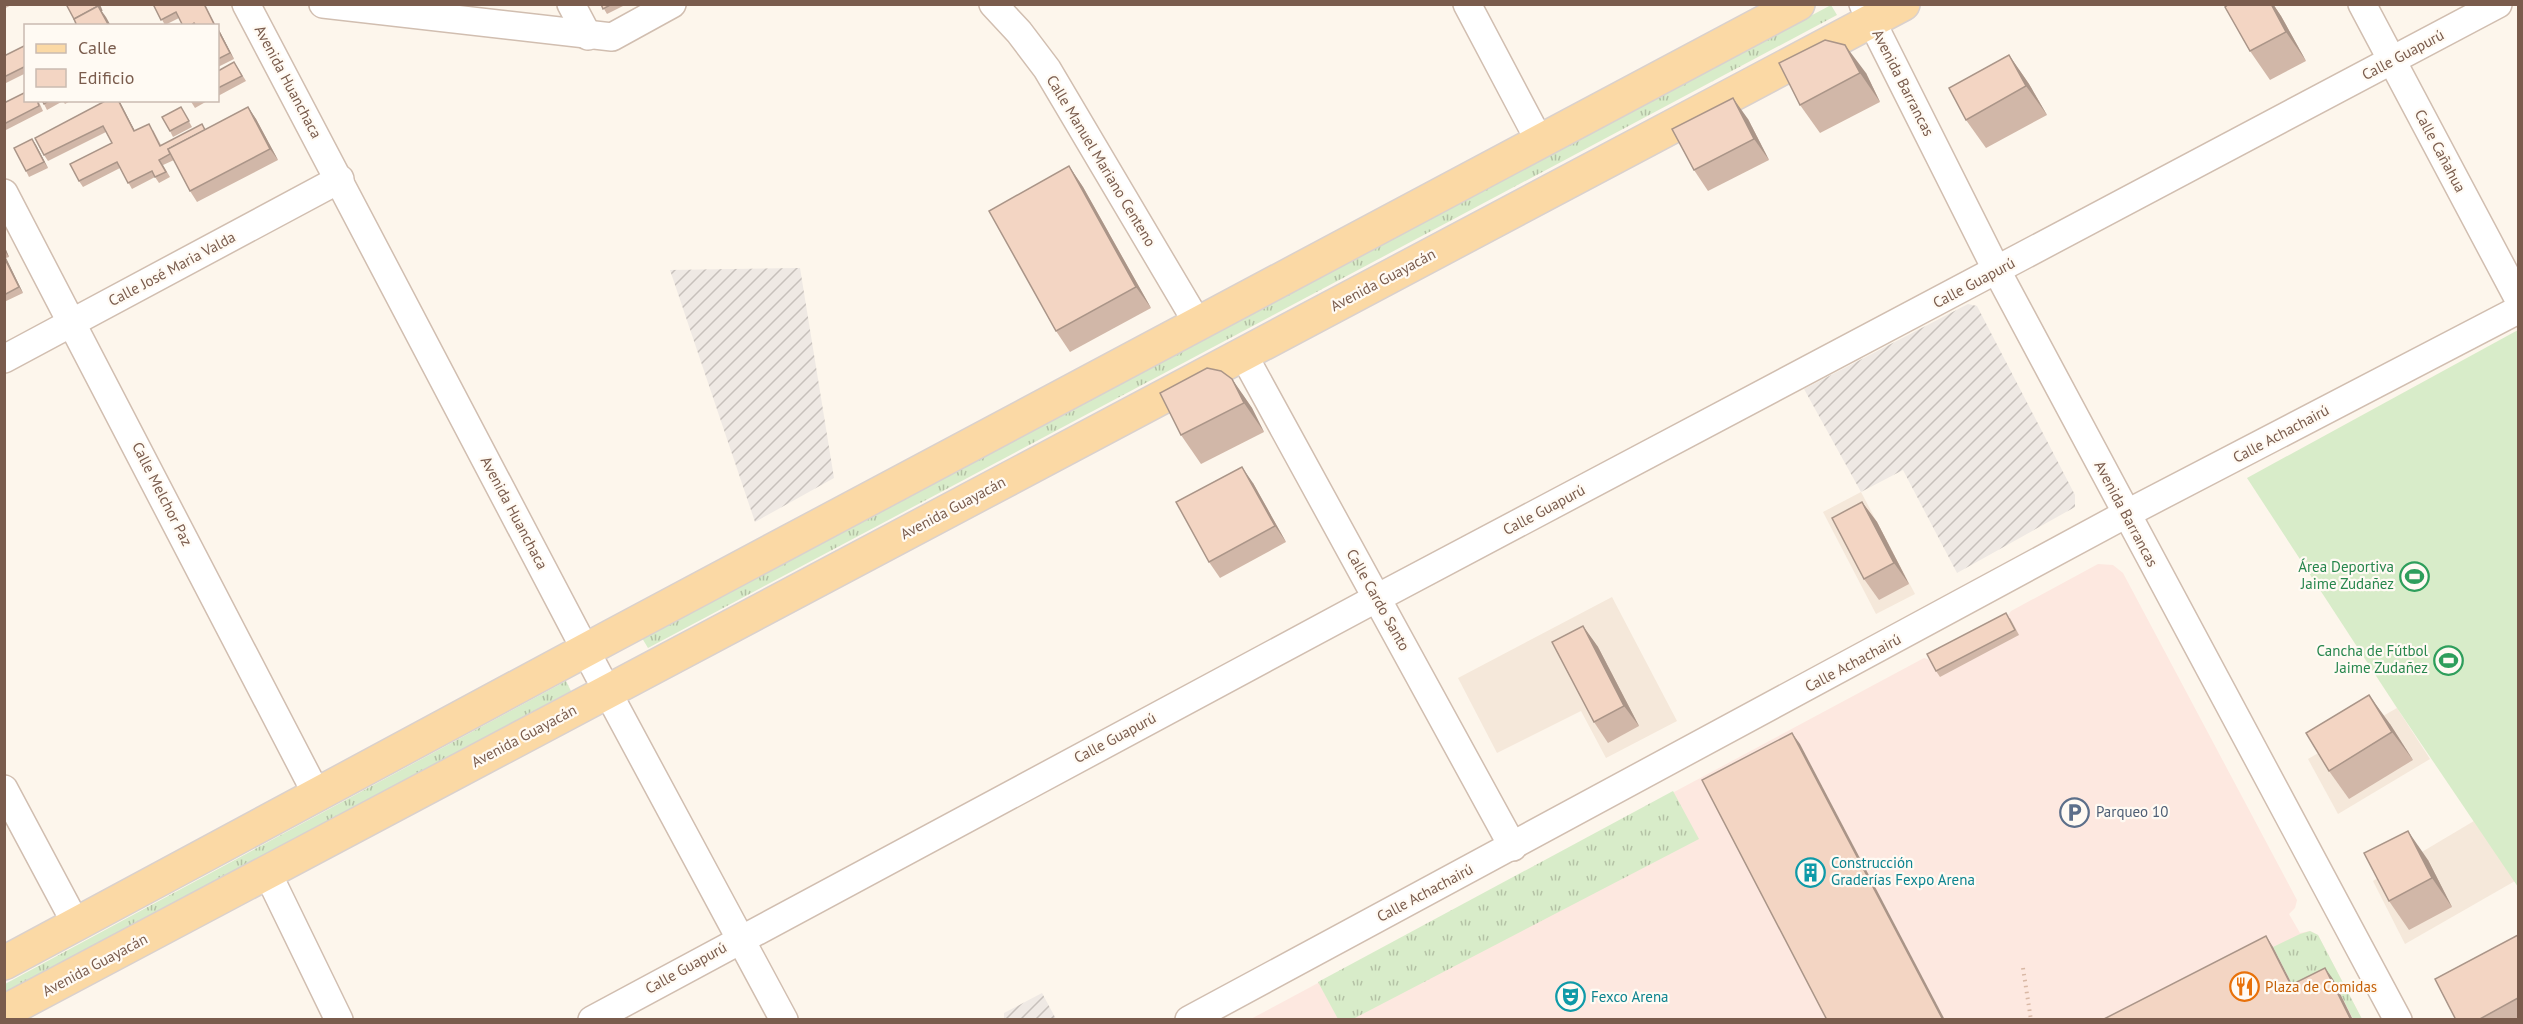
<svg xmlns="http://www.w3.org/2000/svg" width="2523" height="1024" viewBox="0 0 2523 1024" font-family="'PT Sans',sans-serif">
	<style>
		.residential { fill: #f5e8da }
		.commercial { fill: #fde8e0 }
		.industrial { fill: url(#industrial-furrows) }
		.grass { fill: url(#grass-tufts) }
		.garden { fill: #d8ecc9 }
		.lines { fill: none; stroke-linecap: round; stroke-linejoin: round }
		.minor-casing { stroke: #d1beb0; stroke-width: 30 }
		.major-casing { stroke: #dad1cd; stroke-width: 36 }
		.path { stroke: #d9b8a5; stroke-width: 4; stroke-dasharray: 1.5 4.5; stroke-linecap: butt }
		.minor { stroke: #fff; stroke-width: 27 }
		.major { stroke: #fbd9a5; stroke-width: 33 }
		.wall { fill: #d1b7a8 }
		.shaded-wall { fill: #aa9588 }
		.building { fill: #f3d5c3; stroke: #aa9588; stroke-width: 1.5 }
		.labels { text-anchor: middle; stroke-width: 4.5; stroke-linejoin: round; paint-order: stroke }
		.street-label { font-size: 15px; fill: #7a5c4d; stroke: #fffaf3 }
		.leisure-label { font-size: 15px; fill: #27864d; stroke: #fffaf3; text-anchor: end }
		.service-label { font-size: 15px; fill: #4e5e75; stroke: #fffaf3; text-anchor: start }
		.culture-label { font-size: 15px; fill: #0d838f; stroke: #fffaf3; text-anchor: start }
		.food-label { font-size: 15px; fill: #c56008; stroke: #fffaf3; text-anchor: start }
	</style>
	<defs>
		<pattern id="industrial-furrows" width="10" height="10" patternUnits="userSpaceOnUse" patternTransform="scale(1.5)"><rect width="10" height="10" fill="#efe9e4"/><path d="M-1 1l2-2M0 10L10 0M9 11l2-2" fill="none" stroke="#c7c0bb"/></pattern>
		<pattern id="grass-tufts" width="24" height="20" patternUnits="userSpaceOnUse" patternTransform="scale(1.5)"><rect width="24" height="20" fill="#d8ecc9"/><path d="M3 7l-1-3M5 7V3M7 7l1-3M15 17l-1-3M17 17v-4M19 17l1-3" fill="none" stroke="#b4c2a5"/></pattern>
	</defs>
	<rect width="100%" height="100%" fill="#fdf6ec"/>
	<g class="residential">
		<path d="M1861,492L1915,594L1876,614L1823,512Z"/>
		<path d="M1612,597L1677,721L1606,758L1581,711L1497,753L1458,678Z"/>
		<path d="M2397,708L2430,759L2338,814L2308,759Z"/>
		<path d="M2474,821L2515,881L2405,944L2373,881Z"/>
	</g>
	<path class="commercial" d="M2098,564L2113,565L2123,573L2297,900L2295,908L2289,914L2300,933L2310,931L2318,935L2362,1019L1249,1020L1924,658L1931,660L2003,622L2011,611Z"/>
	<g class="industrial">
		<path d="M800,268L834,478L755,522L670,270Z"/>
		<path d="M1968,304L1977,306L2075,495V507L1957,573L1903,470L1861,492L1804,389Z"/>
		<path d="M1042,993L1056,1019H1004V1013Z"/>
	</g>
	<g class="grass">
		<path d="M1831,5L1837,15L648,648L642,638Z"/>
		<path d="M566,681L571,691L5,997V984Z"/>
		<path d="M1673,791L1699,839L1353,1019H1338L1318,982Z"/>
		<path d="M2310,931L2318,935L2362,1019H2353L2333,979L2298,996L2273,947L2300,934Z"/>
	</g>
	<path class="garden" d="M2518,330V887L2397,708L2247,478Z"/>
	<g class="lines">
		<defs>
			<g id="minor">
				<path d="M246,4L607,691L784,1020"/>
				<path d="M323,4L612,37L672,4"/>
				<path d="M571,4L588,36"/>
				<path d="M993,4L1019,32L1047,69L1198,324"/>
				<path d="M1467,4L1540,142"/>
				<path d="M1863,4L1997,271L2398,1020"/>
				<path d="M2362,4L2518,298"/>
				<path d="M4,193L317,795"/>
				<path d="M1243,354L1513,847"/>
				<path d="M4,359L340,179"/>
				<path d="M4,789L76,924"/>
				<path d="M268,874L339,1020"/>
				<path d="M592,1020L1377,598L2498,4"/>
				<path d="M1189,1020L2126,514L2518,310"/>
			</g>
			<g id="major">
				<path d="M4,963L610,637L1798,4"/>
				<path d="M4,1012L1903,4"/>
			</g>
		</defs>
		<use href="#minor" class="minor-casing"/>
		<use href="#major" class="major-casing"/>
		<path class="path" d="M2023,968L2031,1020"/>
		<use href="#minor" class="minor"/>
		<use href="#major" class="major"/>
	</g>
	<g class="wall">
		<path d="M4,4H13L4,9Z"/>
		<path d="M153,4H205L216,26H183L179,18L165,25Z"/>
		<path d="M601,4H622L623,6L607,14Z"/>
		<path d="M2229,4H2273L2281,16L2306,61L2270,80L2250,51Z"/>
		<path d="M218,28L234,59L218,67Z"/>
		<path d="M26,45V73L4,84V56Z"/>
		<path d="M2009,55L2029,84L2047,115L1986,148L1966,120Z"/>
		<path d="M234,62L246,81L218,96V71Z"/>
		<path d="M1779,63L1866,73L1880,102L1820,133L1800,105Z"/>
		<path d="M38,100L43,111L4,131V103Z"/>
		<path d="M42,100H72L65,104L63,101L47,110Z"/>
		<path d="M107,100H121L119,102L135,131L153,130L161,145L205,130L248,107L256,119L278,160L197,202L190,191L174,160L163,165L170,177L159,183L155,177L132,189L120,168L83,187L79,181L112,143L106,132L48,161L44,155Z"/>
		<path d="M190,100H209L195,108Z"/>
		<path d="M181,107L192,127L173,137L170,131Z"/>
		<path d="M1748,119L1769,160L1708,191L1694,170Z"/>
		<path d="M32,139L36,145L48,168L29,177L26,171Z"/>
		<path d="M1069,166L1083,187L1151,308L1070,352L1056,331Z"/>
		<path d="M4,245L9,257L6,258L23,293L4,302Z"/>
		<path d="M1232,379L1252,408L1264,432L1201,464L1181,435Z"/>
		<path d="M1253,483L1286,542L1220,578L1209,562Z"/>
		<path d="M1862,502L1877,522L1909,584L1879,600L1864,579Z"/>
		<path d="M2010,618L2019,635L1940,677L1936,671Z"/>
		<path d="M1583,626L1598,647L1639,726L1608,743L1594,722Z"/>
		<path d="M2390,724L2413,760L2349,799L2329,771Z"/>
		<path d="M2428,860L2452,907L2409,930L2389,901Z"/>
		<path d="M2518,935V1020H2456Z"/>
	</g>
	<g class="shaded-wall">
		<path d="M2271,4H2273L2281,16L2306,61L2286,32Z"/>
		<path d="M98,6L106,17L111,26H109Z"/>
		<path d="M218,28L234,59L230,53L218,30Z"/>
		<path d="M1845,45L1866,73L1880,102L1860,73Z"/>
		<path d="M2009,55L2029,84L2047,115L2026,86Z"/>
		<path d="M1733,98L1748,119L1769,160L1754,139Z"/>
		<path d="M118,100H119L138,137L134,131Z"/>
		<path d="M248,107L256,119L278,160L270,149Z"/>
		<path d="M32,139L36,145L48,168L44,162Z"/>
		<path d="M1069,166L1083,187L1151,308L1136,287Z"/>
		<path d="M4,245L9,257L4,250Z"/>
		<path d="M4,256L6,258L23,293L19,287Z"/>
		<path d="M1232,379L1252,408L1264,432L1244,403Z"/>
		<path d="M1242,467L1253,483L1286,542L1275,526Z"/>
		<path d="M1862,502L1877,522L1909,584L1894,563Z"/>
		<path d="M1583,626L1598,647L1639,726L1624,706Z"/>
		<path d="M2369,695L2390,724L2413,760L2392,732Z"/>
		<path d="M1792,733L1800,744L1945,1020H1943Z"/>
		<path d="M2408,831L2428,860L2452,907L2432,878Z"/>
		<path d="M2266,936L2273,947L2298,996L2291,985Z"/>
		<path d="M2325,968L2333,979L2353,1020H2351Z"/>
	</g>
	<g class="building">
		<path d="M66,4H99L102,11L98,6L74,19Z"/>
		<path d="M153,4H204L215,26H196L194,23L190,26H183L176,12L161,20Z"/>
		<path d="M601,4H612L603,9Z"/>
		<path d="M2229,4H2271L2286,32L2250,51L2225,7Z"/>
		<path d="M98,6L109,26H77L74,19Z"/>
		<path d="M218,30L230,53L218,59Z"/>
		<path d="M1825,40L1845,45L1860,73L1800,105L1779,63Z"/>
		<path d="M26,45V66L4,77V56Z"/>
		<path d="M2009,55L2026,86L1966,120L1949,88Z"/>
		<path d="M234,62L242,76L218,88V71Z"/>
		<path d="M26,92V100H37L39,106L4,124V103Z"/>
		<path d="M1733,98L1754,139L1694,170L1672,129Z"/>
		<path d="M42,100H50L44,104Z"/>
		<path d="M107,100H118L134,131L149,124L160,146L202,124L205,130L168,149L170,154L159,160L166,172L155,177L152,171L128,183L117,162L79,181L70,164L112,143L103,126L44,155L35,138Z"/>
		<path d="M181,107L189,121L170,131L162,117Z"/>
		<path d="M248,107L270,149L190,191L168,149Z"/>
		<path d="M32,139L44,162L26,171L14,148Z"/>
		<path d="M1069,166L1136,287L1056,331L989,211Z"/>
		<path d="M4,257L19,287L4,295Z"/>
		<path d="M1207,368L1221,371L1232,379L1244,403L1181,435L1160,393Z"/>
		<path d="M1242,467L1275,526L1209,562L1176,502Z"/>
		<path d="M1862,502L1894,563L1864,579L1832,518Z"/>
		<path d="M2006,613L2015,630L1936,671L1927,654Z"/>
		<path d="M1583,626L1624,706L1594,722L1552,642Z"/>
		<path d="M2369,695L2392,732L2329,771L2306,733Z"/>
		<path d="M1792,733L1943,1020H1827L1702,780Z"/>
		<path d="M2408,831L2432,878L2389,901L2364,853Z"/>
		<path d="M2518,935V998L2478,1020H2456L2435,979Z"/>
		<path d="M2266,936L2291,985L2325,968L2351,1020H2102Z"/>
	</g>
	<defs>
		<symbol id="stadium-ring" viewBox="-11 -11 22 22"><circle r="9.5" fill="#fffaf3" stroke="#2e9e5b" stroke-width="1.5"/><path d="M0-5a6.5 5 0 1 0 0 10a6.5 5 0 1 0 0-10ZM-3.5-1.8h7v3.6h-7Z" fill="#2e9e5b"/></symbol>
		<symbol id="parking-ring" viewBox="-11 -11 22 22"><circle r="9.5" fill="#fffaf3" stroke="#5c6f8a" stroke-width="1.5"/><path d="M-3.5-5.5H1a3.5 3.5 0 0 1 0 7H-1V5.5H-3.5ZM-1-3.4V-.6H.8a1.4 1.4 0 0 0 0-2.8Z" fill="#5c6f8a"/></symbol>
		<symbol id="building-ring" viewBox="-11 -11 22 22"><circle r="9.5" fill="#fffaf3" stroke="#0f9aa8" stroke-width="1.5"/><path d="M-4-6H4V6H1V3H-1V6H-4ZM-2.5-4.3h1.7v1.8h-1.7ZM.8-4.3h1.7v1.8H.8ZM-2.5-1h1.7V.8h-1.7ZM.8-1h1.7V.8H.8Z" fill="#0f9aa8"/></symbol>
		<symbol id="restaurant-ring" viewBox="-11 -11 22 22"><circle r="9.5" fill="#fffaf3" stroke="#e8710a" stroke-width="1.5"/><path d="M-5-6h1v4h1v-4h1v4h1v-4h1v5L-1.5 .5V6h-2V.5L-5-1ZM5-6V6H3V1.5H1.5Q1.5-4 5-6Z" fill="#e8710a"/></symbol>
		<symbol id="theatre-ring" viewBox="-11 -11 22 22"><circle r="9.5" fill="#fffaf3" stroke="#0f9aa8" stroke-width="1.5"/><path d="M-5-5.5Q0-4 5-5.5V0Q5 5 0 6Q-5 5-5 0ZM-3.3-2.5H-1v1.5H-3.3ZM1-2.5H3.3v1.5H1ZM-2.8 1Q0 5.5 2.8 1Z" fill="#0f9aa8"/></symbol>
	</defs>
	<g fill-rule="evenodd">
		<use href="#stadium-ring" x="2398" y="560" width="33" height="33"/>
		<use href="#stadium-ring" x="2432" y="644" width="33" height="33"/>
		<use href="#parking-ring" x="2058" y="796" width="33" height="33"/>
		<use href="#building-ring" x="1794" y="856" width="33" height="33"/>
		<use href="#restaurant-ring" x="2228" y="970" width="33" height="33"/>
		<use href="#theatre-ring" x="1554" y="980" width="33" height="33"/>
	</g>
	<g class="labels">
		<g class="street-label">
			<text transform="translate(2403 55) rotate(-28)" y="5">Calle Guapurú</text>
			<text transform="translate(288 82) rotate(62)" y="5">Avenida Huanchaca</text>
			<text transform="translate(1903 83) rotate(63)" y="5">Avenida Barrancas</text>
			<text transform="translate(2440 151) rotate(62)" y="5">Calle Cañahua</text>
			<text transform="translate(1101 161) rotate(59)" y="5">Calle Manuel Mariano Centeno</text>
			<text transform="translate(172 269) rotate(-28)" y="5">Calle José Maria Valda</text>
			<text transform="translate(1383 280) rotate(-28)" y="5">Avenida Guayacán</text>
			<text transform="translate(1974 283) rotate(-28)" y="5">Calle Guapurú</text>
			<text transform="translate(2281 434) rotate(-28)" y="5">Calle Achachairú</text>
			<text transform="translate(162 494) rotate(63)" y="5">Calle Melchor Paz</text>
			<text transform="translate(953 508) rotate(-28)" y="5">Avenida Guayacán</text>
			<text transform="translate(1544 510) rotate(-28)" y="5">Calle Guapurú</text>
			<text transform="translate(514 513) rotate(62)" y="5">Avenida Huanchaca</text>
			<text transform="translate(2126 514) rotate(62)" y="5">Avenida Barrancas</text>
			<text transform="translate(1378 600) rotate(61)" y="5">Calle Cardo Santo</text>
			<text transform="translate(1853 663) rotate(-28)" y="5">Calle Achachairú</text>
			<text transform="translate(524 736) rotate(-28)" y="5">Avenida Guayacán</text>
			<text transform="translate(1115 738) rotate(-28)" y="5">Calle Guapurú</text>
			<text transform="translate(1425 893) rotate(-28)" y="5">Calle Achachairú</text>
			<text transform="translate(95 965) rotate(-28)" y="5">Avenida Guayacán</text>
			<text transform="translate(686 968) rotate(-29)" y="5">Calle Guapurú</text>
		</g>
		<g class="leisure-label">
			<text x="2394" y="572">Área Deportiva<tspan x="2394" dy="17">Jaime Zudañez</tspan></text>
			<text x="2428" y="656">Cancha de Fútbol<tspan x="2428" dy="17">Jaime Zudañez</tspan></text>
		</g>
		<g class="service-label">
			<text x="2096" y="817">Parqueo 10</text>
		</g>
		<g class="culture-label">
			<text x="1831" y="868">Construcción<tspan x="1831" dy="17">Graderías Fexpo Arena</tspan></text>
			<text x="1591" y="1002">Fexco Arena</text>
		</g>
		<g class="food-label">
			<text x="2265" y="992">Plaza de Comidas</text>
		</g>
	</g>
	<rect width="2523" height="1024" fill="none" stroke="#7a5c4d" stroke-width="12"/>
	<rect x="24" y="24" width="195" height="78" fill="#fffaf3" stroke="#cabbb1" stroke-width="1.5"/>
	<rect x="36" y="44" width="30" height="9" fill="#fbd9a5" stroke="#cabbb1" stroke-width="1.5"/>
	<text x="78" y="54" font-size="18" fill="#7a5c4d">Calle</text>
	<rect x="36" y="69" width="30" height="18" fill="#f3d5c3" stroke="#cabbb1" stroke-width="1.5"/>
	<text x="78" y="84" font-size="18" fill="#7a5c4d">Edificio</text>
</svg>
